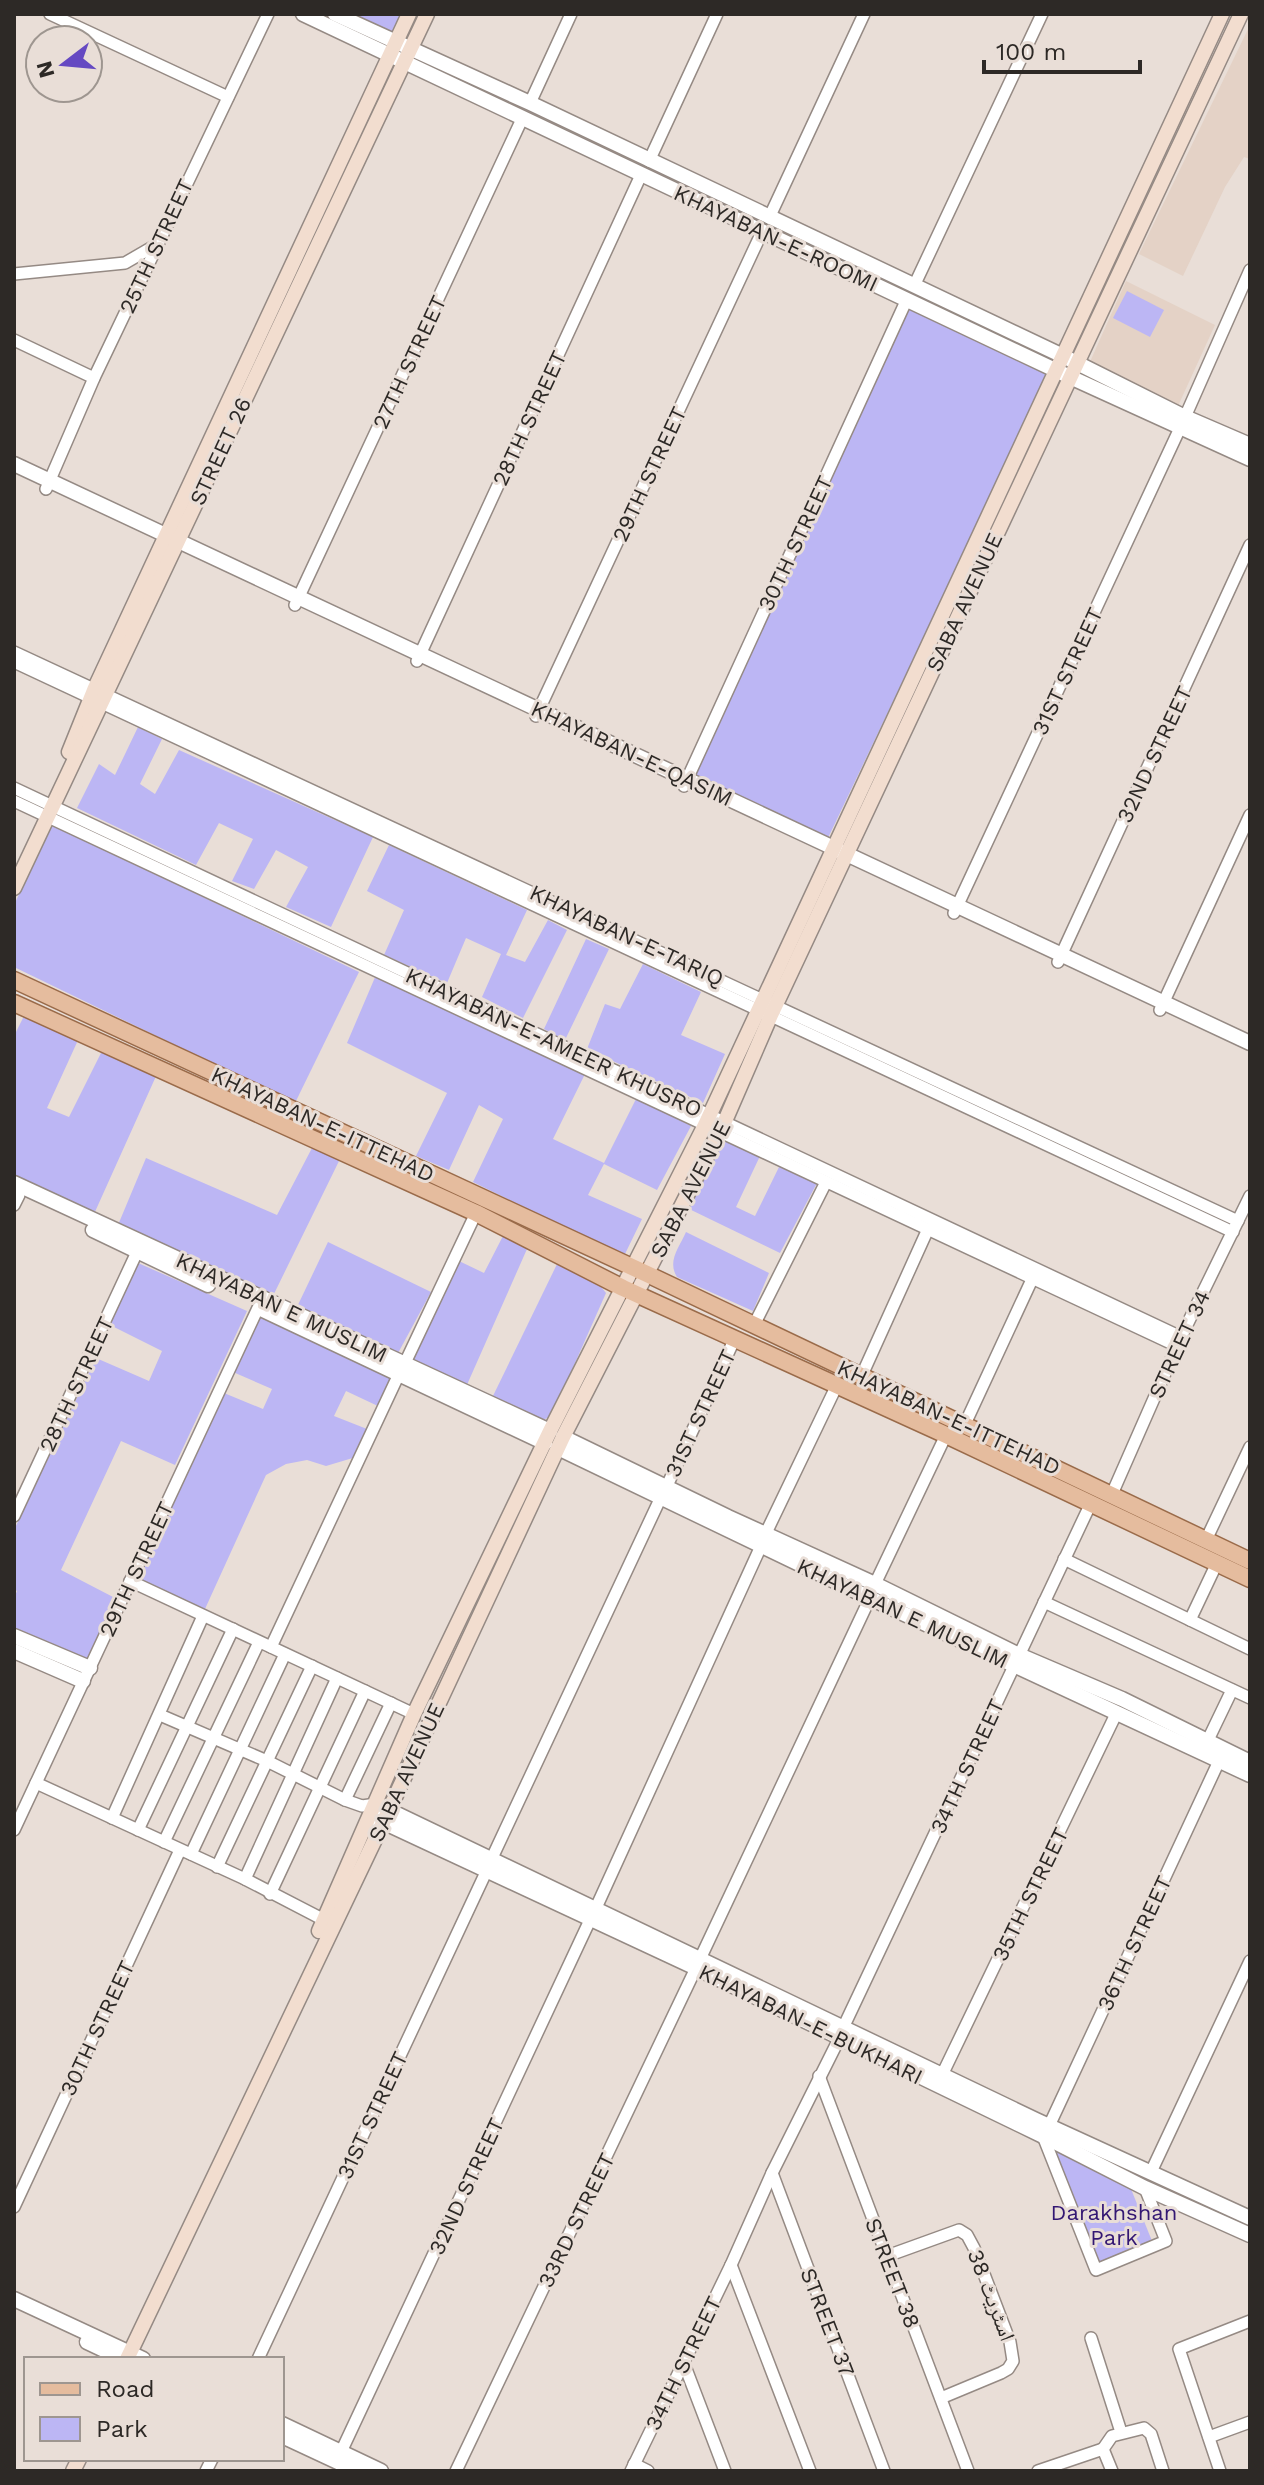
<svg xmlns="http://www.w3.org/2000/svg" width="1264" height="2485" viewBox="0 0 1264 2485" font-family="'Work Sans','Noto Naskh Arabic',sans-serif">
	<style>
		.built { fill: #e4d2c6 }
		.green { fill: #bcb6f4 }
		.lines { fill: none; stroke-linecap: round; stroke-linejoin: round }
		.minor-casing { stroke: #958a84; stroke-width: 14 }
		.tertiary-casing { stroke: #958a84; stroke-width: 17 }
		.secondary-casing { stroke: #958a84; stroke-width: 17 }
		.primary-casing { stroke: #9a6b4a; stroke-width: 19 }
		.minor { stroke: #fff; stroke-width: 11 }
		.tertiary { stroke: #fff; stroke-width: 14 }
		.secondary { stroke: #f2ddcf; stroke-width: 14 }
		.primary { stroke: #e5bc9e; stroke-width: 16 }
		.labels { text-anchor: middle; stroke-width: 6; stroke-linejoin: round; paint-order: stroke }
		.street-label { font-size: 22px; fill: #2d2926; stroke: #e9ded7 }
		.park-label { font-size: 22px; fill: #331773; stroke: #e9ded7 }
	</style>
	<rect width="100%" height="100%" fill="#e9ded7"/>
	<g class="built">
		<path d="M1250,25V159L1244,157L1225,187L1183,276L1139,254Z"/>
		<path d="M1126,281L1215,325L1178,406L1089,364Z"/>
	</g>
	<g class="green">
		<path d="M347,14H403L393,38Z"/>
		<path d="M1127,291L1164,310L1150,337L1113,318Z"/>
		<path d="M909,306L1050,372L828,838L692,776Z"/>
		<path d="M138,727L162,739L140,784L155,794L179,750L373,837L331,927L286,907L308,867L276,850L254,889L232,881L253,839L219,823L196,865L77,808L99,764L115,775Z"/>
		<path d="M50,827H57L359,972L295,1103L14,967V905Z"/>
		<path d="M389,845L527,910L506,955L525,962L548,920L567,930L523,1018L482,997L501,954L466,938L447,983L384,955L404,910L367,891Z"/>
		<path d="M586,939L609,949L565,1040L544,1029Z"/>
		<path d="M643,964L701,992L681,1035L725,1054L703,1103L587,1049L605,1004L620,1009Z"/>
		<path d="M376,975L585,1074L553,1139L604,1163L637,1097L691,1126L657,1190L604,1164L588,1195L642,1219L625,1254H619L473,1182L503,1119L479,1105L449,1170L416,1156L447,1093L347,1043Z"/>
		<path d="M25,1014L79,1038L47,1108L69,1117L102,1051L157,1074L94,1214L14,1176V1036Z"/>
		<path d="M720,1137L760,1156L736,1207L755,1216L779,1167L817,1183L780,1253L685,1207Z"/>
		<path d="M312,1148L340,1159L271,1300L118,1225L146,1158L277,1215Z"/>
		<path d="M686,1232L769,1273L753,1311L677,1277C667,1261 679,1248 686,1232Z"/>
		<path d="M504,1234L527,1249L466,1387L412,1363L459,1261L484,1273Z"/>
		<path d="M328,1242L431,1292L397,1355L296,1309Z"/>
		<path d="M558,1262L598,1283L606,1293L552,1415L540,1422L492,1398Z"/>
		<path d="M138,1263L247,1311L175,1465L121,1441L61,1570L115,1598L87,1663L14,1631V1598L17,1591L14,1589V1530L96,1358L149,1381L162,1351L110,1325Z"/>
		<path d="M260,1316L393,1379L380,1407L346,1391L334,1416L367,1429L356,1457L326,1466L307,1460L286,1464L266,1475L205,1609L136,1579L224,1393L263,1409L272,1389L233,1372Z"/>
		<path d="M1055,2151L1129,2184L1152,2241L1097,2263Z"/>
	</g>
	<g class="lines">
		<defs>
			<g id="minor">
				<path d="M50,14L228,97"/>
				<path d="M530,103L571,14"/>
				<path d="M649,161L717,14"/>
				<path d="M769,218L864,14"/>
				<path d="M14,274L125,263L156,245"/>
				<path d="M914,286L1042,14"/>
				<path d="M14,340L94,378"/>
				<path d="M1185,417L1250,270"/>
				<path d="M46,489L94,378L268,14"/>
				<path d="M295,605L522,119"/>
				<path d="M14,652L1238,1221"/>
				<path d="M417,661L641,175"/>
				<path d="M14,662L1233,1232"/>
				<path d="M536,716L762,232"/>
				<path d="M684,786L907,299"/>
				<path d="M14,788L1181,1337"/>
				<path d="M14,801L1177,1346"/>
				<path d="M954,913L1180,428"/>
				<path d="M1058,962L1250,545"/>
				<path d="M1160,1010L1250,815"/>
				<path d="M14,1205L19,1195"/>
				<path d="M754,1325L826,1182"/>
				<path d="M405,1363L476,1213"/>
				<path d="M862,1375L928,1229"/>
				<path d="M965,1424L1035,1273"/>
				<path d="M666,1488L735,1338"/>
				<path d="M1112,1494L1181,1337L1250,1196"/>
				<path d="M14,1516L137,1252"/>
				<path d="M765,1535L837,1385"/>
				<path d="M1206,1540L1250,1447"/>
				<path d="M1064,1559L1250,1649"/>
				<path d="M130,1581L414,1714"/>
				<path d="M875,1584L946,1435"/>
				<path d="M1044,1602L1250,1698"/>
				<path d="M1190,1620L1217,1563"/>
				<path d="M271,1647L399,1374"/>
				<path d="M160,1715L267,1761L345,1800L362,1806L376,1804"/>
				<path d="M1207,1742L1232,1690"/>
				<path d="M36,1783L245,1879L328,1922"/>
				<path d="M345,1800L391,1703"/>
				<path d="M112,1818L203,1616"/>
				<path d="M14,1830L258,1308"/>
				<path d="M138,1830L233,1629"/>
				<path d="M164,1842L259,1642"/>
				<path d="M191,1854L285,1654"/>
				<path d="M492,1858L661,1497"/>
				<path d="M217,1867L312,1666"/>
				<path d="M245,1879L337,1678"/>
				<path d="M270,1894L365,1691"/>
				<path d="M595,1910L761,1546"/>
				<path d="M700,1959L870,1598"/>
				<path d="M843,2028L1091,1503"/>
				<path d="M942,2075L1117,1712"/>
				<path d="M819,2076L968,2471"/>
				<path d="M1049,2126L1219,1761"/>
				<path d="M1043,2136L1096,2270L1166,2241L1145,2188"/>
				<path d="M1151,2172L1250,1961"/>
				<path d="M772,2173L884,2471"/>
				<path d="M14,2207L180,1850"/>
				<path d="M887,2256L959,2230L967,2235L974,2248L1010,2342L1013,2361L1008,2369L1001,2373L941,2398"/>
				<path d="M731,2265L810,2471"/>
				<path d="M1091,2338L1121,2432"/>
				<path d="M258,2359L487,1870"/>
				<path d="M683,2361L725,2471"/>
				<path d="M1209,2437L1250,2422"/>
				<path d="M1103,2449L1112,2436L1144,2428L1151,2434L1163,2471"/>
				<path d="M341,2452L590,1920"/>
				<path d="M634,2464L648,2471"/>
				<path d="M206,2471L212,2459"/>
				<path d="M456,2471L696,1968"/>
				<path d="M631,2471L731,2265L772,2173L839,2039"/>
				<path d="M1038,2471L1103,2449L1112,2471"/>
				<path d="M1220,2471L1179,2349L1250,2321"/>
			</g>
			<g id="tertiary">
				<path d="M303,14L1070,377L1250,459"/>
				<path d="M335,14L530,103L1063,356L1185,417L1250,445"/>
				<path d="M14,464L1250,1043"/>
				<path d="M14,1183L550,1431"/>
				<path d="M93,1230L208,1285"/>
				<path d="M263,1310L545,1443"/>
				<path d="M563,1437L728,1517L875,1584L1019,1655L1122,1699L1250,1762"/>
				<path d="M558,1448L870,1598L1250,1775"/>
				<path d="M14,1636L90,1668"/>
				<path d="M14,1651L83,1681"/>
				<path d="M376,1804L1036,2120L1250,2218"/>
				<path d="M370,1816L696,1968L1043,2136L1145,2188L1250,2235"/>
				<path d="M14,2299L143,2359"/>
				<path d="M87,2342L123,2359"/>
				<path d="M282,2424L381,2471"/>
				<path d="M282,2436L357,2471"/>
			</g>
			<g id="secondary">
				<path d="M69,752L94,690L409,14"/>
				<path d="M14,888L427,14"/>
				<path d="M319,1931L414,1714L550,1431L705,1125L1222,14"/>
				<path d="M127,2359L389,1810L563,1437L725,1121L771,1015L1241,14"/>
				<path d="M73,2471L79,2459"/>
			</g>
			<g id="primary">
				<path d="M14,980L647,1274L1250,1561"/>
				<path d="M14,1003L476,1213L623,1288L946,1435L1250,1579"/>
			</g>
		</defs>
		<use href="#minor" class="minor-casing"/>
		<use href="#tertiary" class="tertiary-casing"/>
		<use href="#secondary" class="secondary-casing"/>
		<use href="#primary" class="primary-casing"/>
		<use href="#minor" class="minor"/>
		<use href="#tertiary" class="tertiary"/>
		<use href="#secondary" class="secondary"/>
		<use href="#primary" class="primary"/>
	</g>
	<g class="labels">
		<g class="street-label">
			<text transform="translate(776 238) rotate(25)" y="8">KHAYABAN-E-ROOMI</text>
			<text transform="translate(156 246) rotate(-65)" y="8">25TH STREET</text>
			<text transform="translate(409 362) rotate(-65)" y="8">27TH STREET</text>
			<text transform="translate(529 418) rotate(-65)" y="8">28TH STREET</text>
			<text transform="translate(220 451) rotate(-65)" y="8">STREET 26</text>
			<text transform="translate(649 474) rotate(-65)" y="8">29TH STREET</text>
			<text transform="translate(795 543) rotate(-65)" y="8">30TH STREET</text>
			<text transform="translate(964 602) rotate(-65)" y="8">SABA AVENUE</text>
			<text transform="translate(1067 671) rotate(-65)" y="8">31ST STREET</text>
			<text transform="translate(632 753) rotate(25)" y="8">KHAYABAN-E-QASIM</text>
			<text transform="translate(1154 754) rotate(-65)" y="8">32ND STREET</text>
			<text transform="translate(627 935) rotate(25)" y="8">KHAYABAN-E-TARIQ</text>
			<text transform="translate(554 1042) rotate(25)" y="8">KHAYABAN-E-AMEER KHUSRO</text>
			<text transform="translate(323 1124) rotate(25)" y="8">KHAYABAN-E-ITTEHAD</text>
			<text transform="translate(690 1189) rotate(-63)" y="8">SABA AVENUE</text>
			<text transform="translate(282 1307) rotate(25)" y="8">KHAYABAN E MUSLIM</text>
			<text transform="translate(1179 1344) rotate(-65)" y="8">STREET 34</text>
			<text transform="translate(76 1384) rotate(-65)" y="8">28TH STREET</text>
			<text transform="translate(700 1413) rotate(-65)" y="8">31ST STREET</text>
			<text transform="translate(949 1417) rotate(25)" y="8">KHAYABAN-E-ITTEHAD</text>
			<text transform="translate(136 1569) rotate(-65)" y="8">29TH STREET</text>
			<text transform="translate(903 1613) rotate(25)" y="8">KHAYABAN E MUSLIM</text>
			<text transform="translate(967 1766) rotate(-65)" y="8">34TH STREET</text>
			<text transform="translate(406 1772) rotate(-65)" y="8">SABA AVENUE</text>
			<text transform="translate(1030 1894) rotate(-64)" y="8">35TH STREET</text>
			<text transform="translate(1134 1943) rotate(-65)" y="8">36TH STREET</text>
			<text transform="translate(811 2024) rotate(26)" y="8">KHAYABAN-E-BUKHARI</text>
			<text transform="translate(97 2028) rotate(-65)" y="8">30TH STREET</text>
			<text transform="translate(372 2115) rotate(-65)" y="8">31ST STREET</text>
			<text transform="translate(466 2186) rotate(-65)" y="8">32ND STREET</text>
			<text transform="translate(576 2220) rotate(-64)" y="8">33RD STREET</text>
			<text transform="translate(893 2273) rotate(69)" y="8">STREET 38</text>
			<text transform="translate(992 2295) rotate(69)" y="8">اسٹریٹ 38</text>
			<text transform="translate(828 2322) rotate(69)" y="8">STREET 37</text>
			<text transform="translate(683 2363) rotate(-64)" y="8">34TH STREET</text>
		</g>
		<g class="park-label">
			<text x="1114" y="2220">Darakhshan<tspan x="1114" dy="25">Park</tspan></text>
		</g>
	</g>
	<rect width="1264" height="2485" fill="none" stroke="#2d2926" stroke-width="32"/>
	<rect x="24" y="2357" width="260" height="104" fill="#e9ded7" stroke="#9e9690" stroke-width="2"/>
	<rect x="40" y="2383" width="40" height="12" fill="#e5bc9e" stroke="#9e9690" stroke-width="2"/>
	<text x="96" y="2397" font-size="24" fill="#2d2926">Road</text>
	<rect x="40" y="2417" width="40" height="24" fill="#bcb6f4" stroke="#9e9690" stroke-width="2"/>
	<text x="96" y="2437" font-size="24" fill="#2d2926">Park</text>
	<g transform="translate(64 64) rotate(254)"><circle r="38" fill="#e9ded7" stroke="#9e9690" stroke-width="2"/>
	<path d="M0-6L14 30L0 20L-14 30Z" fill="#6549c2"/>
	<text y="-12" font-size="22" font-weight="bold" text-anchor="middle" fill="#2d2926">N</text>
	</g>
	<path d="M984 60v12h156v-12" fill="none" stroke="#2d2926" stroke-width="4"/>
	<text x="996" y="60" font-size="24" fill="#2d2926" stroke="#e9ded7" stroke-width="6" paint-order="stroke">100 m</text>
</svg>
